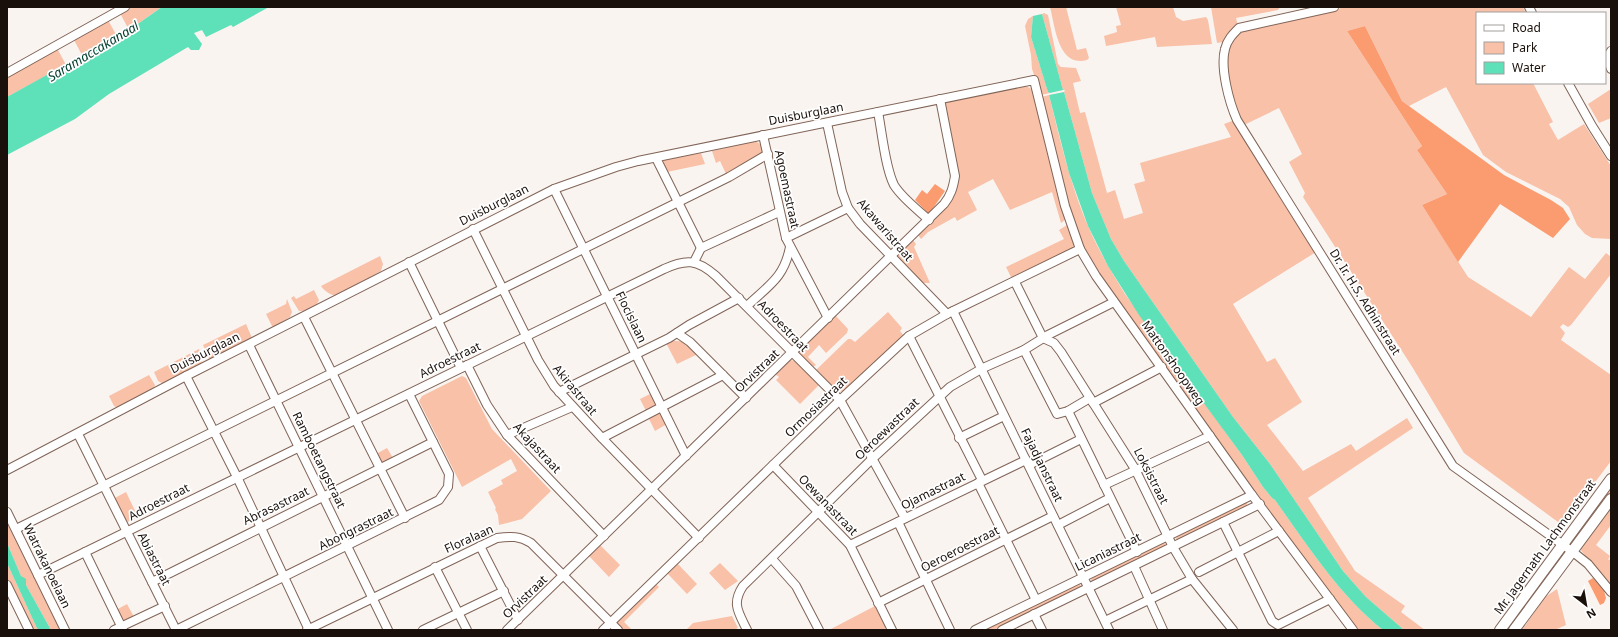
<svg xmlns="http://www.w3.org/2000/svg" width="1618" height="637" viewBox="0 0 1618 637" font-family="'Noto Sans',sans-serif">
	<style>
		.green { fill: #f8c1a8 }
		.forest { fill: #fb9b70 }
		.water { fill: #5ee0b8 }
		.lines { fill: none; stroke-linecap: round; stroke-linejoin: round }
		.minor-casing { stroke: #806558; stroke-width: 10 }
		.major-casing { stroke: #806558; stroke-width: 12 }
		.minor { stroke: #fff; stroke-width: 8 }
		.major { stroke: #fff; stroke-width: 10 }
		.labels { text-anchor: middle; stroke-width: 3.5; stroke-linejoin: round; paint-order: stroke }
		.street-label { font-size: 12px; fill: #1a100b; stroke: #fff }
		.water-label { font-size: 13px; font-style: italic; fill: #003e2e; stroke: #fff }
	</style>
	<rect width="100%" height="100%" fill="#faf4f1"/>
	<g class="green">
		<path d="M130,7H162L129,30L120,13Z"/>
		<path d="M1050,7H1066L1077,50L1086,48L1089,58L1087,60C1058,68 1055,26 1050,7Z"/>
		<path d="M1116,7H1173L1176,17L1183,21L1206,17L1208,20L1212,44L1157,47L1155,37L1106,46L1104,36L1117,32L1116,26L1121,25Z"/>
		<path d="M1211,7H1280L1278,10L1236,18L1238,26L1225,38L1223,42L1217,43Z"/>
		<path d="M1346,7H1523L1526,13H1477V83H1533L1553,122L1549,124L1558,140L1584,124L1611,166V239L1592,238L1585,234L1577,225L1569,207L1560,199L1506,172L1483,155L1446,87L1409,106L1402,101L1365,26L1347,31L1422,146L1417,150L1447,194L1422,205L1468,277L1531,317L1569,267L1585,279L1606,253L1611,257V274L1571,325L1568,327L1563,324L1560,327L1565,333L1561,340L1611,375V461L1565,522H1558L1464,453L1411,365L1303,197L1305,193L1289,162L1302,154L1279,108L1244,125C1231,107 1219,58 1233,38C1236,34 1241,31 1246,29Z"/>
		<path d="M1044,13L1048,15L1058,64L1061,67L1076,68L1081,81L1073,83L1080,113L1085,112L1107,193L1115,190L1124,219L1143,213L1134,184L1145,181L1140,163L1231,137L1224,124L1232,121L1235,122L1316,252L1233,304L1267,362L1275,358L1302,402L1267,425L1303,471L1351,444L1356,451L1407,418L1413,428L1308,498L1355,571L1405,606L1401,612L1425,630H1404L1366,597L1343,571L1270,464L1233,417L1124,261L1111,239L1092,193L1064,92L1065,90H1063L1042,14Z"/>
		<path d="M1033,16L1031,37L1048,92L1050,93L1041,95L1032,69L1031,55L1025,26L1028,19Z"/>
		<path d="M108,20L118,38L102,49L92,50L82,55L74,40Z"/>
		<path d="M57,48L66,65L7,97V77Z"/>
		<path d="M1023,85L1030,88L1032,90L1065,220L1061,223L1052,192L1010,210L993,179L968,192L977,210L957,221L955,217L928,232L921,239L918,235L957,188L944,103Z"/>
		<path d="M1611,89V118L1599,123L1588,104Z"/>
		<path d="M1049,95C1062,148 1074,201 1099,249C1107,265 1116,279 1125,294L1242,455L1263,487L1272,498L1275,500C1308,546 1339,595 1383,630H1359L1351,624L1254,492L1104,282L1085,250L1070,211L1041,97Z"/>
		<path d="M755,141L762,145L764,153L727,176L720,161L716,163L712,151Z"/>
		<path d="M701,153L705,164L667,172L663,163L664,160Z"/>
		<path d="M1067,225L1074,245L1072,249L1012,279L1006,267L1064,239L1059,230Z"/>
		<path d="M913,240L916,244L914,247L930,283H921L898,258V254Z"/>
		<path d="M380,256L383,264L381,271L339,296C332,296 325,292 321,286Z"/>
		<path d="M314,290L319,300L317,304L304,311H299L291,298L294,296L296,299Z"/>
		<path d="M287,299L292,312L290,317L274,327L272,326L266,314L286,304Z"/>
		<path d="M888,312L902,328L900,331L904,336L845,391L837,392L815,371L848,339H851L855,342Z"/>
		<path d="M835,315L848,329L847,333L826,353L819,345L808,357L816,365L811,368L799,354V350Z"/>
		<path d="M246,324L252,338L212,360L209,359L203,345Z"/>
		<path d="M670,341C683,340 689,344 698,354L677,364L666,343Z"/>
		<path d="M199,349L202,365L164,384L158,381L154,372Z"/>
		<path d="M790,360L797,361L819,385L800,404L776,380L779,377L775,374Z"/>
		<path d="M149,375L155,385L154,388L118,408L114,406L109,396Z"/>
		<path d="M462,376L466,378L492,429L551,491L522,519L499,525L498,515L495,509L496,508L488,492L503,484L501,480L517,471L511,459L462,487L419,401L422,396Z"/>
		<path d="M652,393L658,405L646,411L640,399Z"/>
		<path d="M660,411L667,424L655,431L648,417Z"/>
		<path d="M387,448L393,458L381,465L376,454Z"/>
		<path d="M1611,484V492L1574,541L1571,544L1569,543Z"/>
		<path d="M126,492L138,517L125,523L113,499Z"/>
		<path d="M1244,503H1247V506L1179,540L1176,539L1177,536Z"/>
		<path d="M1610,509L1611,525L1596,545L1610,556L1608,560L1611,559V588L1580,549Z"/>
		<path d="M7,523L60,630H51L21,576L7,543Z"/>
		<path d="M1164,542L1166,546L1093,582L1091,580L1092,577Z"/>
		<path d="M600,545L620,565L609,577L589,556Z"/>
		<path d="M1563,552V558L1512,626L1507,627Z"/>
		<path d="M7,563L35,624L38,630H32L7,578Z"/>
		<path d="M677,563L697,584L687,594L667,573Z"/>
		<path d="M720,563L738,581L725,590L709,573Z"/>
		<path d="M1080,583L1081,588L994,630H982Z"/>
		<path d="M656,584L659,587L624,622L632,630H622L617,622Z"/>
		<path d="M1557,589L1566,625L1555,630H1522L1545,597Z"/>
		<path d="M127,604L134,617L122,623L116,610Z"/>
		<path d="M875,606L886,628L883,630H829Z"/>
		<path d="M732,616L738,628L734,630H686L693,623Z"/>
	</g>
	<g class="forest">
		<path d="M1365,26L1402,101L1504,175L1551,200L1563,208L1570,219L1553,238L1500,204L1458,262L1422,205L1447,194L1417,150L1422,146L1347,31Z"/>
		<path d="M935,184L945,191L929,214L915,200L922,190L927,194Z"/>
		<path d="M1593,578L1604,591L1606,598L1604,603L1600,605L1588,581Z"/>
	</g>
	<g class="water">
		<path d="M162,7H269L233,27L231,25L206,37L202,30L194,33L202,44L199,50H191L188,47L109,94L75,119L7,155V97L92,50L102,49Z"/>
		<path d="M1042,14L1063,90L1050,93L1048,92L1031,37L1033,16Z"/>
		<path d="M1064,92L1092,193L1111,239L1124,261L1233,417L1270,464L1343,571L1366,597L1404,630H1383C1339,595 1308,546 1275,500L1272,498L1263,487L1242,455L1139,315L1108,266L1088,226L1069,173L1049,95Z"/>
		<path d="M7,543L21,576L26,579V585L51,630H38L35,624L7,563Z"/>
	</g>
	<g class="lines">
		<defs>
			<g id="minor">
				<path d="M1334,7L1239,28C1233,34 1227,40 1225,49C1220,68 1229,102 1237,120L1453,466L1573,552L1588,564L1611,592"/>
				<path d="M1529,7L1532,13"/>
				<path d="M1611,51L1607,58L1611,69"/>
				<path d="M7,73L125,7"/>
				<path d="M1568,83L1592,126L1611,156"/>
				<path d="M878,112C882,132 885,167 894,185C902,198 918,210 929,220"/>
				<path d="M827,123L842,192L848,208L860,224L947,314"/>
				<path d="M763,135L786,238L828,318"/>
				<path d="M656,158L701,248"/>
				<path d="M554,189L686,456"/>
				<path d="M473,229L538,360L554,386L602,438L699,538"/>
				<path d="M786,238L848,208"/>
				<path d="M409,262L461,368"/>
				<path d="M694,262L701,248L779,212"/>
				<path d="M1015,282L1043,338L1054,343L1061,352L1135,469L1173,547L1192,579L1233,630"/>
				<path d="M747,306C769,285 784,278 790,247"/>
				<path d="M953,311L1109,630"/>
				<path d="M304,317L405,518"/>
				<path d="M677,333L690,342L746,398"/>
				<path d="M909,336L982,480"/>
				<path d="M249,345L388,630"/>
				<path d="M1024,350L1057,414L1068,411L1090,398"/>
				<path d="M467,365L487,405L507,435L604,536"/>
				<path d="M186,376L237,477L309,630"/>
				<path d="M559,392L669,338L689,325L739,298"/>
				<path d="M1093,403L1162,367"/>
				<path d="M1068,411L1137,552"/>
				<path d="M78,434L176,630L439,500L448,487L449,474L409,394"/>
				<path d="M507,435L572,407"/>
				<path d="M602,438L723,375"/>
				<path d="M959,438L1004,416"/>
				<path d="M773,465L850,545L892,630"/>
				<path d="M1029,465L1081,439"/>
				<path d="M7,470L186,376L554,189L616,167L638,161L1034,80L1065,206L1080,249L1096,276L1252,495L1353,630"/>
				<path d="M978,483L1036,600"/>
				<path d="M1104,485L1210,436"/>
				<path d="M7,512L65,630"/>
				<path d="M898,522L950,630"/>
				<path d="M1223,522L1272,621L1278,625L1330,599"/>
				<path d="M1058,525L1110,498"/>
				<path d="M16,529L729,177L768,154"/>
				<path d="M850,545L1026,460"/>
				<path d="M480,546L518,620"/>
				<path d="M85,552L123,630"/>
				<path d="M772,559L796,586L819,630"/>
				<path d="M1134,566L1163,630"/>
				<path d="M435,567L467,630"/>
				<path d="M1199,572L1279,531"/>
				<path d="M38,575L664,269C686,259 697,259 716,276L840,400L905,518"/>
				<path d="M152,582L433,442"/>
				<path d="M7,585L29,630"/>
				<path d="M878,603L1053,516"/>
				<path d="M1034,614L1042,630"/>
				<path d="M1105,621L1192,579"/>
				<path d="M114,630L165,606"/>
				<path d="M307,630L497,538C511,536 520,536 531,543L618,630"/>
				<path d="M423,630L504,591"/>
				<path d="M507,630L944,204C951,195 953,188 955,176L940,99"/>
				<path d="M603,630L840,400L909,336L947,314L1080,249"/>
				<path d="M747,630C739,613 731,604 743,586L872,459L950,387L983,368L1024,350L1048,335L1114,302"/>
				<path d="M975,630L1252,495"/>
				<path d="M1002,630L1260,504"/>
			</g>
			<g id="major">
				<path d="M1500,630L1611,479"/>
				<path d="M1514,630L1611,499"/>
			</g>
		</defs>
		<use href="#minor" class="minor-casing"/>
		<use href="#major" class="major-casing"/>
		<use href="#minor" class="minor"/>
		<use href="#major" class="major"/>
	</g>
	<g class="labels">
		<g class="street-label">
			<text transform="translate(806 114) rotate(-11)" y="4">Duisburglaan</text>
			<text transform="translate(787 189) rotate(78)" y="4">Agoemastraat</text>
			<text transform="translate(494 205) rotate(-27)" y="4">Duisburglaan</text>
			<text transform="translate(885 230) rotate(49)" y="4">Akawaristraat</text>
			<text transform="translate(1365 302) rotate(58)" y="4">Dr. Ir. H.S. Adhinstraat</text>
			<text transform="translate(631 317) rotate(64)" y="4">Flocislaan</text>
			<text transform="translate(783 326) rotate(46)" y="4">Adroestraat</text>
			<text transform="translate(205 353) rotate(-27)" y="4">Duisburglaan</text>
			<text transform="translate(450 360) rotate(-26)" y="4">Adroestraat</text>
			<text transform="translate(1173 363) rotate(55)" y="4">Mattonshoopweg</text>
			<text transform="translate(757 371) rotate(-44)" y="4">Orvistraat</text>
			<text transform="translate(575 390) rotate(50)" y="4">Akirastraat</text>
			<text transform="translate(816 407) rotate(-44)" y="4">Ormosiastraat</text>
			<text transform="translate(887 429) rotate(-44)" y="4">Oeroewastraat</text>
			<text transform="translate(537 448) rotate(47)" y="4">Akajastraat</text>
			<text transform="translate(319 460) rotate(64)" y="4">Ramboetangstraat</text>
			<text transform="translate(1042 465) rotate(64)" y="4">Fajadjanstraat</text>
			<text transform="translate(1151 476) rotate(63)" y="4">Loksistraat</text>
			<text transform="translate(933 491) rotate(-26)" y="4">Ojamastraat</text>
			<text transform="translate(159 502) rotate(-27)" y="4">Adroestraat</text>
			<text transform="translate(828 505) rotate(46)" y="4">Oewanastraat</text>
			<text transform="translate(276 506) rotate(-26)" y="4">Abrasastraat</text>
			<text transform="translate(356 529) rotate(-26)" y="4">Abongrastraat</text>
			<text transform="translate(469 539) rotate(-24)" y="4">Floralaan</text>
			<text transform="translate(1545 547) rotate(-54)" y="4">Mr. Jagernath Lachmonstraat</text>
			<text transform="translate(960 549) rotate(-27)" y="4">Oeroeroestraat</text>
			<text transform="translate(1108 552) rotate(-26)" y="4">Licaniastraat</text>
			<text transform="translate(154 559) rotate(63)" y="4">Abiastraat</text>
			<text transform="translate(47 566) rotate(64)" y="4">Watrakanoelaan</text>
			<text transform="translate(525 597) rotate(-44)" y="4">Orvistraat</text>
		</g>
		<g class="water-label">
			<text transform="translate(93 51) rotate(-31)" y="5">Saramaccakanaal</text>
		</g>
	</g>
	<rect width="1618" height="637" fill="none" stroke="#1a100b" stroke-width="16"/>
	<rect x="1476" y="12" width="130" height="72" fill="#ffffff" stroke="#a39f9d"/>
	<rect x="1484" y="25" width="20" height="6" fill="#ffffff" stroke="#a39f9d"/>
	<text x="1512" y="32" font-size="12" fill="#1a100b">Road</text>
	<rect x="1484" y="42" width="20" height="12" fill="#f8c1a8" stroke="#a39f9d"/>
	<text x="1512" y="52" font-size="12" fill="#1a100b">Park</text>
	<rect x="1484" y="62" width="20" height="12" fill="#5ee0b8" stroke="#a39f9d"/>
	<text x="1512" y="72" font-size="12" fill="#1a100b">Water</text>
	<g transform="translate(1586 605) rotate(149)" stroke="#ffffff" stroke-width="3" paint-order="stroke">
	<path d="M0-3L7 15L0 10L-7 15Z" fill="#1a100b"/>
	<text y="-6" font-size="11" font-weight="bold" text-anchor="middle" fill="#1a100b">N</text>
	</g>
</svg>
